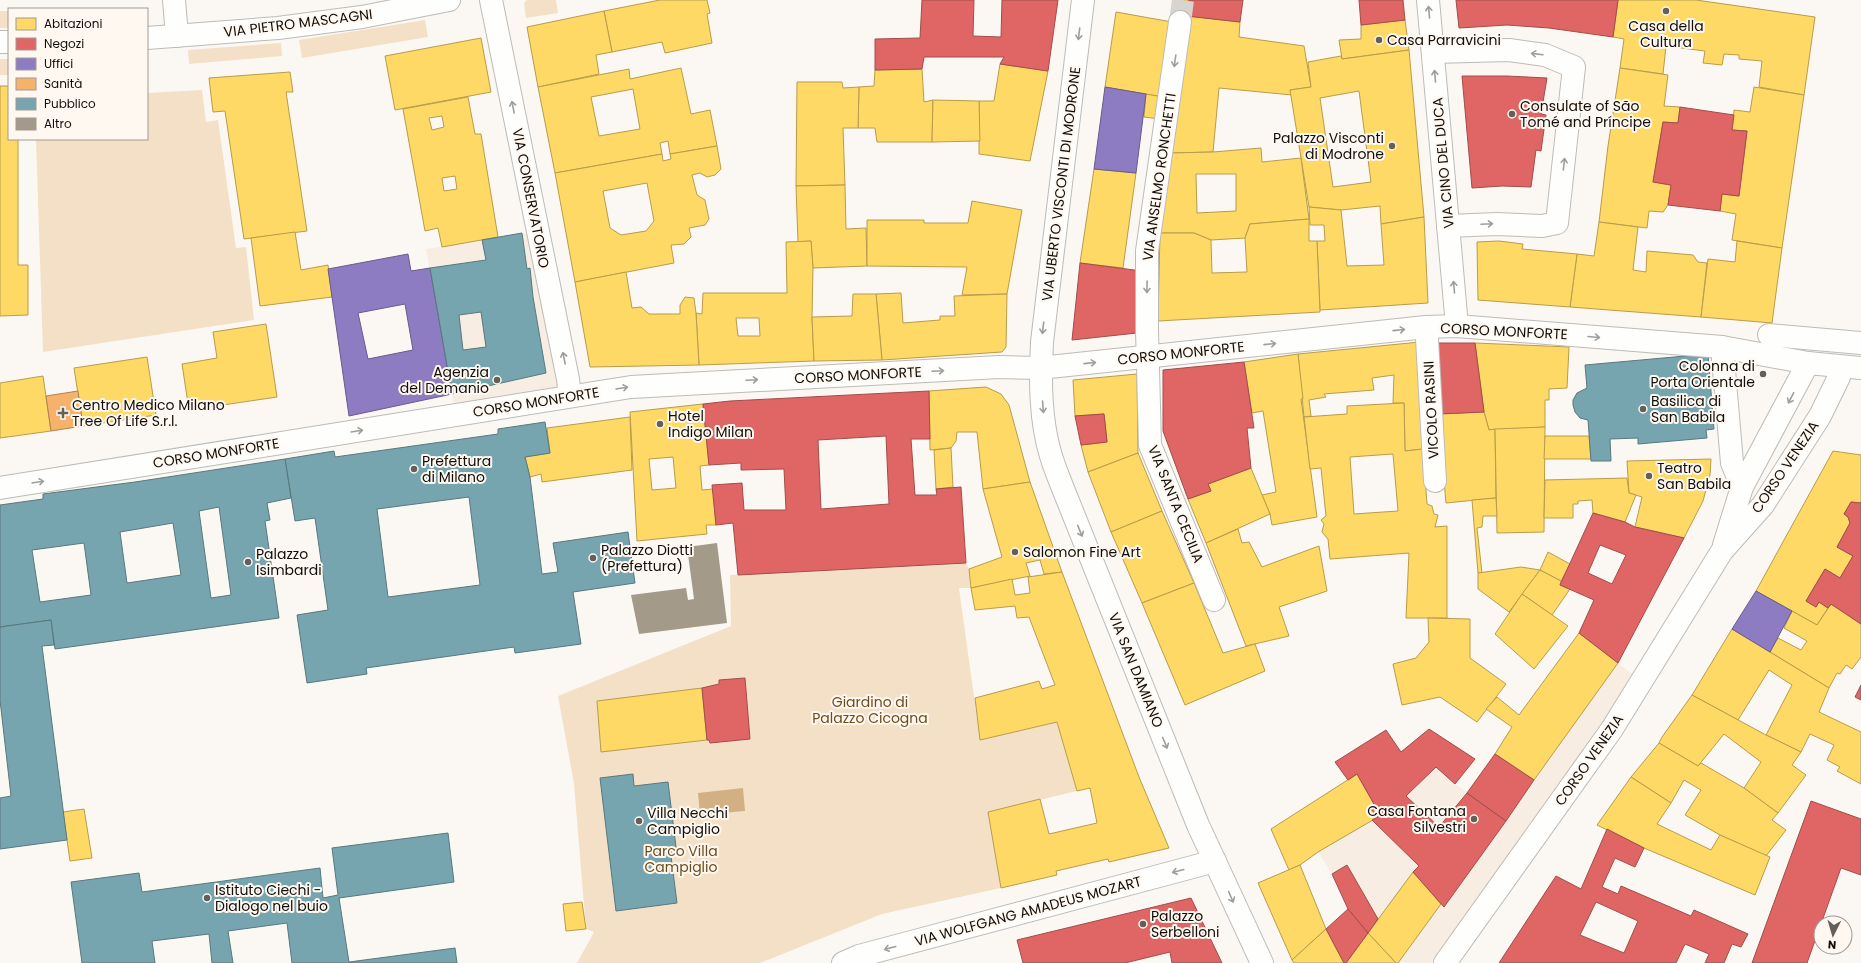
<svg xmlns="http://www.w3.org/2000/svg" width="1861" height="963" viewBox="0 0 1861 963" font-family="Poppins,sans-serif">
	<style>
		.built { fill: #f7ede3 }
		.green { fill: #f4e0c7 }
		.water { fill: #d2b083 }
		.homes { fill: #ffd966; stroke: #b89c4a; fill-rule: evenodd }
		.shops { fill: #e06666; stroke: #a24c4a; fill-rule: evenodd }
		.offices { fill: #8e7cc3; stroke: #685b8c; fill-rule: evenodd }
		.health { fill: #f6b26b; stroke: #b1814e }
		.public { fill: #76a5af; stroke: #58787e; fill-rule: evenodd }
		.building { fill: #a49a8a }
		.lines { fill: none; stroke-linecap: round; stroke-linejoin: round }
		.street-tunnel { stroke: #d8d5d1; stroke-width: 22; stroke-dasharray: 22 11; stroke-linecap: butt }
		.street-casing { stroke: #bebbb7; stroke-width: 24 }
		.secondary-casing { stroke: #bebbb7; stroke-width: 24 }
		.street { stroke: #fefefd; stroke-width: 22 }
		.secondary { stroke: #fefefd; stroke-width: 22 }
		.oneway { stroke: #9f9e9c }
		.poi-dot { fill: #63605c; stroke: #fef8f1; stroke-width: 1.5 }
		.labels { text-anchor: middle; stroke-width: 4; stroke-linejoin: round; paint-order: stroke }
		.street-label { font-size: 14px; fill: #110e0a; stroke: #fef8f1 }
		.poi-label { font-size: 14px; fill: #110e0a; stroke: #fef8f1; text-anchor: start }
		.park-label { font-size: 14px; fill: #6e4c1c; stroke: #fef8f1 }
	</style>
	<rect width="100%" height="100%" fill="#fbf8f4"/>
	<g class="built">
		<path d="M535,232L564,393L455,410L426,249Z"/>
		<path d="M1579,633L1639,679L1442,963H1288L1348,909L1332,874L1318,852L1372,820L1335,762L1386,730L1401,752L1429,729L1475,759L1455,784L1467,792L1512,727L1487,709L1497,697L1519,715Z"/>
	</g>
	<g class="green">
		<path d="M527,0H556L558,13L526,18L524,3Z"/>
		<rect x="0" y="11" width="9" height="17"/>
		<path d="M425,20L428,37L302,58L299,40Z"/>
		<path d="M281,43L282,56L189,64L188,50Z"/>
		<rect x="0" y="59" width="9" height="16"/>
		<path d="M202,90L206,122L218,120L236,248L246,247L254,320L43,352L36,139H147V93Z"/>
		<path d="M966,563L969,569L971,588H959L980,740L1057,722L1077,791L988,812L1001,888L882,914L760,963H577L594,932L586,929L574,784L558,696L731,626L730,575Z"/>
	</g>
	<path class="water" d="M743,788L745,811L700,815L698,793Z"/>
	<g class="homes">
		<path d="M660,0H707L710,13L707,14L712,43L665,53L662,42L612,52L604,11Z"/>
		<path d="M1175,0H1189L1186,24L1172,22Z"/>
		<path d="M1618,0H1696L1815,17L1804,95L1759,87L1762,61L1739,59V55L1724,54L1722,65L1703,63L1705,51L1666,46L1663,74L1620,68L1624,39L1613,37Z"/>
		<path d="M604,11L612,52L596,55L599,74L538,87L527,27Z"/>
		<path d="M1116,12L1172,22L1163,97L1105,87Z"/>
		<path d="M1187,16L1240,22L1239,37L1304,46L1311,87L1290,90L1292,95L1219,88L1213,152L1170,153Z"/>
		<path d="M1405,20L1409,50L1342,59L1339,40L1361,39V25Z"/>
		<path d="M481,38L491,92L395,110L385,56Z"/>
		<path d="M1409,50L1424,217L1381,224L1380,206L1341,210L1309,207L1290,90L1311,87L1308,62L1341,56L1342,59ZM1359,91L1371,182L1333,187L1320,98Z"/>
		<path d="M1000,64L1048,71L1030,161L979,154V101H994Z"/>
		<path d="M681,68L691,114L710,110L717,146L670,154L668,141L660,143L662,154L555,173L538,87L629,69L630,79ZM633,89L640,129L599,136L591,97Z"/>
		<path d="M1620,68L1668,75L1664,106L1680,107L1678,123L1663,122L1653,182L1671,185L1668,205L1663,212L1649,211L1647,228L1599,222L1608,146Z"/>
		<path d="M922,69L924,102L933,100L932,142H877L875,128H858L859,87L874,86L875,70Z"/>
		<path d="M290,72L293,92H286L307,231L244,239L225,111L213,112L209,78Z"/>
		<path d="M797,82H842L843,88L859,87L858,128H843L845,185L796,186Z"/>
		<path d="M0,86H9V139H18V265H28V315L0,316Z"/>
		<path d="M1754,87L1804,95L1782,248L1732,240L1736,214L1720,211L1722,194L1739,196L1747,131L1732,130L1734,110L1750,112Z"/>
		<path d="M1146,94L1163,97L1160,119L1144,117Z"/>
		<path d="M468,97L475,134H481L498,237L442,247L438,228L425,231L403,109ZM442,116L444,127L432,130L429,118ZM455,176L457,189L444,191L442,178Z"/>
		<path d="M933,100L979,101L980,141L932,142Z"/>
		<path d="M717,146L721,169L715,175L707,177L700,173L692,175L697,195L705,200L709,219L705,225L689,228L691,237L684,244L671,245L674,263L575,282L555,173L662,154L663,161L671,159L670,154ZM647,183L654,221L646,231L621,235L610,228L603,191Z"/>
		<path d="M1261,148L1262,162L1301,158L1309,219L1250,224L1245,238L1211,240L1194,233H1160L1170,153L1213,152ZM1196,174H1236V211L1197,213Z"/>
		<path d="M1094,169L1136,173L1123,268L1080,263Z"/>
		<path d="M845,185L846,229L866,228L867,266L813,268L811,241L798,242L796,186Z"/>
		<path d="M972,201L1022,210L1007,294L962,295L967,267L867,266V220H924V223H968Z"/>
		<path d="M1309,207L1341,210L1347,266L1384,265L1381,224L1424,217L1428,303L1320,310L1317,241H1325L1324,225H1310Z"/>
		<path d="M1309,219V241H1317L1320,312L1158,321L1160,233H1194L1211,240L1212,273L1247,272L1245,238L1250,224Z"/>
		<path d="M1599,222L1638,227L1633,270L1646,272L1647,251L1693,255L1698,262L1707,263L1701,317L1570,307L1577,254L1594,256Z"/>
		<path d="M295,232L301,270L328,265L332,297L260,306L251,238Z"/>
		<path d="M811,241L813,268L812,317L814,361L699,365L696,313L702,314L703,293H787L786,242ZM736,318H759L760,336H738Z"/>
		<path d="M1499,241L1523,244L1522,249L1577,254L1570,307L1478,300L1477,242Z"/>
		<path d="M1737,241L1782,248L1772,323L1701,317L1708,259L1735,262Z"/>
		<path d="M626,272L632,308L641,307L649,314H680V305L685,297L694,298L696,313L699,365L590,367L575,282Z"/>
		<path d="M901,293L903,323L940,320V316H955L954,296L1007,294L1006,347L1002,352L882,360L876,294Z"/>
		<path d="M853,294H876L882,360L814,361L812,317L852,316Z"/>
		<path d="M266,324L277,397L189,410L182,364L217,358L213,332Z"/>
		<path d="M1420,342L1423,449L1405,451L1404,403H1393L1394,375L1372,378L1374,390L1324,394L1326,397L1309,400L1311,416L1304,417L1298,354Z"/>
		<path d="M1475,343L1569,347L1567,388L1549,389V400H1545V427L1489,430L1484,412Z"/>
		<path d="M1298,354L1303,399H1301L1317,517L1272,525L1270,514L1262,495L1276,492L1263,411L1252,413L1244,362Z"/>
		<path d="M147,357L156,415L83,426L74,368Z"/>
		<path d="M1137,374L1138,453L1088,472L1081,445L1107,442L1104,414L1075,416L1073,380Z"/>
		<path d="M43,376L51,431L0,438V383Z"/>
		<path d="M986,387L1001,394L1009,405L1030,482L983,489L977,432H957L956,441L951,448L930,450L929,391Z"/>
		<path d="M1404,403L1405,451L1423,449L1427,504L1432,506L1434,514L1438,515L1435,527L1447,526V618H1406L1409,553L1330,559L1328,539L1322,532L1324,524L1321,520L1326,516L1321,468L1310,469L1304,417L1347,414V406ZM1393,454L1398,511L1354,514L1350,457Z"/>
		<path d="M703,404L709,465L700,466L702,490L713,489L716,525H706L707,534L637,541L630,412ZM673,457L676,488L652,490L649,459Z"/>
		<path d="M1484,412L1489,430L1495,429L1496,498L1446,503L1438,414Z"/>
		<path d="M630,417L632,470L542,482L541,474L530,477L525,457L550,453L547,428Z"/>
		<path d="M1545,427L1544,532L1497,533L1495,429Z"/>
		<path d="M1545,436H1589L1591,459H1544Z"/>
		<path d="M951,448L953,487L936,489L934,450Z"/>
		<path d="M1833,451L1861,455V503L1851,502L1844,514L1848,517L1850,523L1837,547L1853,556L1840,578L1825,569L1806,601L1816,607L1819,602L1828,608L1817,625L1756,591Z"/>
		<path d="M1138,453L1162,511L1111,532L1088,472Z"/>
		<path d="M1711,459L1710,475L1703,501L1684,538L1635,527L1642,497L1629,493L1627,461Z"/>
		<path d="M1251,468L1270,514L1206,543L1188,499L1211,491L1208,484Z"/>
		<path d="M1627,478L1629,493L1636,495L1625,522L1593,513L1592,500L1578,501V504H1573V518H1544L1545,480Z"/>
		<path d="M1030,482L1062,572L1044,574L1040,560L1026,563L1030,576L971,588L969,569L1002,557L983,489Z"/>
		<path d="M1496,498L1497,516H1483L1482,527L1477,528L1482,573H1478L1472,500Z"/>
		<path d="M1162,511L1194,583L1142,603L1111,532Z"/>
		<path d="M1238,529L1242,543L1249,542L1262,567L1319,546L1327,591L1279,607L1289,636L1246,646L1206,543Z"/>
		<path d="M1548,552L1570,564L1561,581L1540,570Z"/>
		<path d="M1521,567L1540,570L1509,612L1478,589V573Z"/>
		<path d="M1540,570L1561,581L1560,585L1570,589L1552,615L1522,594Z"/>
		<path d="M1062,572L1139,777L1169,848L1109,862L1108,859L1056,871L1057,875L1001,888L988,812L1040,799L1049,834L1097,823L1090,788L1077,791L1057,722L980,740L975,698L1039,681L1042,689L1055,685L1029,617L1017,618L1015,606L975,610L971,588L1012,579L1015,595L1030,593L1028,577Z"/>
		<path d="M1194,583L1223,653L1255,644L1265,671L1185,705L1142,603Z"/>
		<path d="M1522,594L1568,626L1534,669L1495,634Z"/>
		<path d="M1831,604L1861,624V657L1852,669L1846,665L1840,674L1837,673L1829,688L1770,652L1778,638L1801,650L1807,641L1784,628L1792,611L1817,625Z"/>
		<path d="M1428,618L1470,619V658L1506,684L1477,722L1440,697L1402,705L1393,664L1416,658L1429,642Z"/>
		<path d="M1732,629L1829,688L1819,712L1861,732V784L1837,771L1840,767L1827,760L1834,745L1810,734L1801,752L1766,735L1792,685L1769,670L1738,720L1692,695Z"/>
		<path d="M1579,633L1618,663L1534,780L1495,754L1512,727L1486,709L1497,697L1519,715Z"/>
		<path d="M702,688L707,740L601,752L597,701Z"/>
		<path d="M1692,695L1766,735L1801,752L1792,765L1806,775L1778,813L1744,788L1761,762L1724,734L1698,766L1659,743L1662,737Z"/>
		<path d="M1659,743L1698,766L1701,763L1744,788L1778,813L1772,820L1786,830L1766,856L1720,835L1685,815L1701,790L1684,780L1671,803L1631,777Z"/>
		<path d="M1357,774L1374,804L1369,807L1378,817L1318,852L1300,865L1289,870L1271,829Z"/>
		<path d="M1631,777L1671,803L1657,824L1711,850L1720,835L1770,857L1755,895L1644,848L1597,825Z"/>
		<path d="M84,809L92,858L70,861L63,812Z"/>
		<path d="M1300,865L1326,929L1292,960L1258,883Z"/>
		<path d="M1413,872L1441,904L1398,963H1396L1368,933Z"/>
		<path d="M582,902L586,929L566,931L563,904Z"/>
		<path d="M1326,929L1344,963H1294L1292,960Z"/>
		<path d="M1368,933L1396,963H1346Z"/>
	</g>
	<g class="shops">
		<path d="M922,0H974L973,36L1001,37L1002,0H1058L1048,71L1000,64L1004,57H924L922,69L875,70V39L920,38Z"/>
		<path d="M1189,0H1243L1240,22L1187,16Z"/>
		<path d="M1359,0H1403L1405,20L1361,25Z"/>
		<path d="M1456,0H1618L1613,37L1549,28L1507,25L1459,28Z"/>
		<path d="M1462,76H1507L1547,78L1541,114L1546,115L1541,151L1536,150L1531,187L1502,186L1472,188Z"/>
		<path d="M1680,107L1734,115L1732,130L1747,131L1739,196L1722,194L1720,211L1668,205L1671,185L1653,182L1663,122L1678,123Z"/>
		<path d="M1080,263L1142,271L1137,333L1072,340Z"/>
		<path d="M1433,343H1475L1484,412L1438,414Z"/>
		<path d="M1244,362L1254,428H1247L1251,468L1208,484L1211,491L1188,499L1163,431V370Z"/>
		<path d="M929,391L930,439H911L915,495H937L936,489L961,487L966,563L738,575L733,523L716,525L712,485L742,483L744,510H786L784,469L741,470V463L709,465L703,404L730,401ZM886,436L889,504L821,509L818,440Z"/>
		<path d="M1104,414L1107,442L1081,445L1075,416Z"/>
		<path d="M1851,502L1861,503V624L1831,604L1828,608L1819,602L1816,607L1806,601L1825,569L1840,578L1853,556L1837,547L1850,523L1848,517L1844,514Z"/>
		<path d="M1593,513L1625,522L1635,527L1684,538L1618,663L1579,633L1594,600L1560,585ZM1600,545L1626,555L1612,584L1588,573Z"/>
		<path d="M745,678L750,739L710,743L709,740H707L702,688L719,684V680Z"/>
		<path d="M1861,685V700L1855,697Z"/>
		<path d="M1429,729L1475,759L1455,784L1436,767L1406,796L1439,827L1467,793L1506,821L1444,907L1413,872L1419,866L1372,820L1378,817L1369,807L1374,804L1357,774L1348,780L1335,762L1386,730L1401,752Z"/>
		<path d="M1495,754L1534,780L1506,821L1467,793Z"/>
		<path d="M1811,801L1861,819V875L1841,868L1807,963H1752Z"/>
		<path d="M1607,829L1644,848L1635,867L1615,858L1602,887L1618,894L1621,886L1691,916L1694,910L1748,934L1741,947L1732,944L1724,963H1705L1709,954L1685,944L1676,963H1499L1556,876L1581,889ZM1596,902L1638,921L1624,953L1580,935Z"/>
		<path d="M1347,865L1378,919L1368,933L1348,909L1332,874Z"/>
		<path d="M1191,898L1222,963H1172L1170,952L1125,963H1023L1017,940Z"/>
		<path d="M1348,909L1368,933L1346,963H1344L1326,929Z"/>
	</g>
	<g class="offices">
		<path d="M1105,87L1146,94L1136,173L1094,169Z"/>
		<path d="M408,254L411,271L430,268L452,394L349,416L328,269ZM405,304L413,350L368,359L358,313Z"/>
		<path d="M1756,591L1792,611L1770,652L1732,629Z"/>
	</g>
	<path class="health" d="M78,391L83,426L51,431L46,396Z"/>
	<g class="public">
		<path d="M522,233L527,269L530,268L533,297L546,373L452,394L430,268L486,260L482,240ZM481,312L486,347L463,350L459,315Z"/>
		<path d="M1708,354L1714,429L1706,430L1707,438L1638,444V438L1610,439L1611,461H1591L1588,420L1580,418L1575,412L1573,405V400L1577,393L1587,388L1585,365Z"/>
		<path d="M545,422L550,453L525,457L530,477L542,574L558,572L553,543L628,532L635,583L573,592L581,644L515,653L514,647L366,668L367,674L307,683L297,615L328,610L315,518L295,521L285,459L334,451L335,457L498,434V429ZM469,497L480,585L388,597L377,509Z"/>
		<path d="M285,459L291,498L267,503L270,520L265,521L279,618L55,649L51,620L0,627V505L43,499V494L135,482ZM219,507L231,595L211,598L199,511ZM173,523L181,575L127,583L120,532ZM84,543L91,595L40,602L32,550Z"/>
		<path d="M51,620L54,645L42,646L67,840L0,849V798L11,796L0,700V627Z"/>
		<path d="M633,774L634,786L668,782L677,855L671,856L677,903L616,911L600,778Z"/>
		<path d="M448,833L454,882L339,898L349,962L455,948L457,963H292L287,923L228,931L233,963H212L209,934L152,941L155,963H82L71,882L139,873L142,892L320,868L323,898L338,895L332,848Z"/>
	</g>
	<path class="building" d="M717,543L727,623L639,634L631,595L686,588L688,600L694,599L687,547Z"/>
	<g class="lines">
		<path class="street-tunnel" d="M1180,22L1183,0"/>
		<defs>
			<g id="street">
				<path d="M174,0L177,36"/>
				<path d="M491,0L568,379L570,396"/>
				<path d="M1428,0L1457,326"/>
				<path d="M1180,22L1147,251V330L1150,445L1214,600"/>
				<path d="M1433,52L1509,50L1545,55L1574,67L1557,223L1542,226L1497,224L1448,226"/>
				<path d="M1769,335L1861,343"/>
				<path d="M1427,339L1435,481"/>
				<path d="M1722,347L1732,463L1742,487"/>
				<path d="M1040,368L1426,327L1457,326L1722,347L1808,363L1861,368"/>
				<path d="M1724,545L1742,487L1808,363"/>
				<path d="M843,963L859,956L1215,861"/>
				<path d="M1445,963L1612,729L1722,551L1763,505L1820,416L1839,377"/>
			</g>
			<g id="secondary">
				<path d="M1083,0L1042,342C1040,380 1040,420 1051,456C1054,466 1058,476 1062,486L1198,825L1262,963"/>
				<path d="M147,38L278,28L362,17L449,0"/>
				<path d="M0,42H9"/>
				<path d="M0,488L631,387L999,367L1040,368"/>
			</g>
		</defs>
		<use href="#street" class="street-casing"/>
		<use href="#secondary" class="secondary-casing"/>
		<use href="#street" class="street"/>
		<use href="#secondary" class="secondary"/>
	</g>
	<defs><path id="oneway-shaft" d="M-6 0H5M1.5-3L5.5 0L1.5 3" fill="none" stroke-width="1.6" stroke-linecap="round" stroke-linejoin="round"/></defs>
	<g class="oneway">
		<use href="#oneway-shaft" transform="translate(1429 12) rotate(-95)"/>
		<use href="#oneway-shaft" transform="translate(1079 34) rotate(97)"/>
		<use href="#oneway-shaft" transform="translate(1537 54) rotate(-173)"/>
		<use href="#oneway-shaft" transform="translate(1175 61) rotate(98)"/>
		<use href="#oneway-shaft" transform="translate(1435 76) rotate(-95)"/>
		<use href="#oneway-shaft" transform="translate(513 107) rotate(-101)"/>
		<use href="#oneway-shaft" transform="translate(1564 164) rotate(-84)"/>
		<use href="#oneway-shaft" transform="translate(1487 224) rotate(-3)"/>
		<use href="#oneway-shaft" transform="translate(1147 287) rotate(91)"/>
		<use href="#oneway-shaft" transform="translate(1454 287) rotate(-95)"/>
		<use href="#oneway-shaft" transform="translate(1043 328) rotate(97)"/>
		<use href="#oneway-shaft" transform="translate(1399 330) rotate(-6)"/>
		<use href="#oneway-shaft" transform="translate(1594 337) rotate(5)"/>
		<use href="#oneway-shaft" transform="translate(1270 344) rotate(-6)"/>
		<use href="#oneway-shaft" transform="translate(564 358) rotate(-101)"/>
		<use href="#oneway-shaft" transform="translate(1090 363) rotate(-6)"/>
		<use href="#oneway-shaft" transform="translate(938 371) rotate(-3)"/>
		<use href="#oneway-shaft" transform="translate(752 380) rotate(-3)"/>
		<use href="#oneway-shaft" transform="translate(622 388) rotate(-9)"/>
		<use href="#oneway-shaft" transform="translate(1791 398) rotate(117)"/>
		<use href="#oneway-shaft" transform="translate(1043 407) rotate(86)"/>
		<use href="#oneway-shaft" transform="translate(357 431) rotate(-9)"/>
		<use href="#oneway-shaft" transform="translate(38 482) rotate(-9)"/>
		<use href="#oneway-shaft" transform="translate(1080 531) rotate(68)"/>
		<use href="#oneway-shaft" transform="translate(1165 743) rotate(68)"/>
		<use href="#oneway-shaft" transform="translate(1178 871) rotate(165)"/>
		<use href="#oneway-shaft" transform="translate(1231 897) rotate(66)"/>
		<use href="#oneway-shaft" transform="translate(890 948) rotate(165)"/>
	</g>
	<g class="poi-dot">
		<circle cx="1666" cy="11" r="4"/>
		<circle cx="1379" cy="40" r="4"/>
		<circle cx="1512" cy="114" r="4"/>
		<circle cx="1392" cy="146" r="4"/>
		<circle cx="1763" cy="374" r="4"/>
		<circle cx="497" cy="380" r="4"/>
		<circle cx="1643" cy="409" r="4"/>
		<path d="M61 407h4v4h4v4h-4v4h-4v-4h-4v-4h4z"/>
		<circle cx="660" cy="424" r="4"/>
		<circle cx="414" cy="469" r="4"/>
		<circle cx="1649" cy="476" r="4"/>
		<circle cx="1015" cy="552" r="4"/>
		<circle cx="593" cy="558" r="4"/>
		<circle cx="248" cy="562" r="4"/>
		<circle cx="1474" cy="819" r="4"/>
		<circle cx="639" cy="821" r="4"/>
		<circle cx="207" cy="898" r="4"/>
		<circle cx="1143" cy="924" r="4"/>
	</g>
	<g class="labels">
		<g class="street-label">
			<text transform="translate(298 23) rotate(-7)" y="5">VIA PIETRO MASCAGNI</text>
			<text transform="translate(1443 163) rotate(-95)" y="5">VIA CINO DEL DUCA</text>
			<text transform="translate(1159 177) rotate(-82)" y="5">VIA ANSELMO RONCHETTI</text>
			<text transform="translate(1061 184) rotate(-83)" y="5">VIA UBERTO VISCONTI DI MODRONE</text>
			<text transform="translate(531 198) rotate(79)" y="5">VIA CONSERVATORIO</text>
			<text transform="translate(1504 331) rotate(3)" y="5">CORSO MONFORTE</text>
			<text transform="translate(1181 353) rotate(-6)" y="5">CORSO MONFORTE</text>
			<text transform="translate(858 375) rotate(-3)" y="5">CORSO MONFORTE</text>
			<text transform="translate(536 402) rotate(-9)" y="5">CORSO MONFORTE</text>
			<text transform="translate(1431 410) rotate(-93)" y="5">VICOLO RASINI</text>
			<text transform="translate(216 453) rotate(-9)" y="5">CORSO MONFORTE</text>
			<text transform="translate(1785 467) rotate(-56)" y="5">CORSO VENEZIA</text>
			<text transform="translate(1176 504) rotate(68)" y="5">VIA SANTA CECILIA</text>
			<text transform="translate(1136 670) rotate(68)" y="5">VIA SAN DAMIANO</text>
			<text transform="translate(1589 760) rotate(-55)" y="5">CORSO VENEZIA</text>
			<text transform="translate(1028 911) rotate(-15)" y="5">VIA WOLFGANG AMADEUS MOZART</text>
		</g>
		<g class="poi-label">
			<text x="1666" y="31" text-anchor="middle">Casa della<tspan x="1666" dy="16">Cultura</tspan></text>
			<text x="1387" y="45">Casa Parravicini</text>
			<text x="1520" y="111">Consulate of São<tspan x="1520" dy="16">Tomé and Príncipe</tspan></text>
			<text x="1384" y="143" text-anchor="end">Palazzo Visconti<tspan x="1384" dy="16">di Modrone</tspan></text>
			<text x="1755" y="371" text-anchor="end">Colonna di<tspan x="1755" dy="16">Porta Orientale</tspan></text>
			<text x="489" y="377" text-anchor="end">Agenzia<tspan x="489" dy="16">del Demanio</tspan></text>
			<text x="1651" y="406">Basilica di<tspan x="1651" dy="16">San Babila</tspan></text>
			<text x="72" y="410">Centro Medico Milano<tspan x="72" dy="16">Tree Of Life S.r.l.</tspan></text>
			<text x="668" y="421">Hotel<tspan x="668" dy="16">Indigo Milan</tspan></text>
			<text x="422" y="466">Prefettura<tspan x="422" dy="16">di Milano</tspan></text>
			<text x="1657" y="473">Teatro<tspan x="1657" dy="16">San Babila</tspan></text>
			<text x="601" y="555">Palazzo Diotti<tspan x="601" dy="16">(Prefettura)</tspan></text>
			<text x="1023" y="557">Salomon Fine Art</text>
			<text x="256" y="559">Palazzo<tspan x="256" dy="16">Isimbardi</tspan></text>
			<text x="1466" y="816" text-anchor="end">Casa Fontana<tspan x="1466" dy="16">Silvestri</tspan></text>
			<text x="647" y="818">Villa Necchi<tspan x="647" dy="16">Campiglio</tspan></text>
			<text x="215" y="895">Istituto Ciechi -<tspan x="215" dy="16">Dialogo nel buio</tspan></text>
			<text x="1151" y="921">Palazzo<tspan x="1151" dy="16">Serbelloni</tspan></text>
		</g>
		<g class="park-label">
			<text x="870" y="707">Giardino di<tspan x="870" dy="16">Palazzo Cicogna</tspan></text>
			<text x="681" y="856">Parco Villa<tspan x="681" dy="16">Campiglio</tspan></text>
		</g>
	</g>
	<rect x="8" y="8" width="140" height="132" fill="#fef8f1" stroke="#9f9a95"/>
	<rect x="16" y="18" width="20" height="12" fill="#ffd966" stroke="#9f9a95"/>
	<text x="44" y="28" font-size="12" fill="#110e0a">Abitazioni</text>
	<rect x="16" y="38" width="20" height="12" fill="#e06666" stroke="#9f9a95"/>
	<text x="44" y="48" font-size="12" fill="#110e0a">Negozi</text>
	<rect x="16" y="58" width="20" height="12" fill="#8e7cc3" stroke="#9f9a95"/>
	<text x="44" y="68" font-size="12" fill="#110e0a">Uffici</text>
	<rect x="16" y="78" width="20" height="12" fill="#f6b26b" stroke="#9f9a95"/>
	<text x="44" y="88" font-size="12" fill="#110e0a">Sanità</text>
	<rect x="16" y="98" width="20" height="12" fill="#76a5af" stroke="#9f9a95"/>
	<text x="44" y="108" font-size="12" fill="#110e0a">Pubblico</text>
	<rect x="16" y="118" width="20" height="12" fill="#a49a8a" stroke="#9f9a95"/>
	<text x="44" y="128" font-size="12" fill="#110e0a">Altro</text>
	<g transform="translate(1833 935) rotate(185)"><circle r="19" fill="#fef8f1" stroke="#9f9a95"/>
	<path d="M0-3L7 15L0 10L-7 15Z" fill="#63605c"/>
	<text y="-6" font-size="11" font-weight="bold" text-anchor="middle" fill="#110e0a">N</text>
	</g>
</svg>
